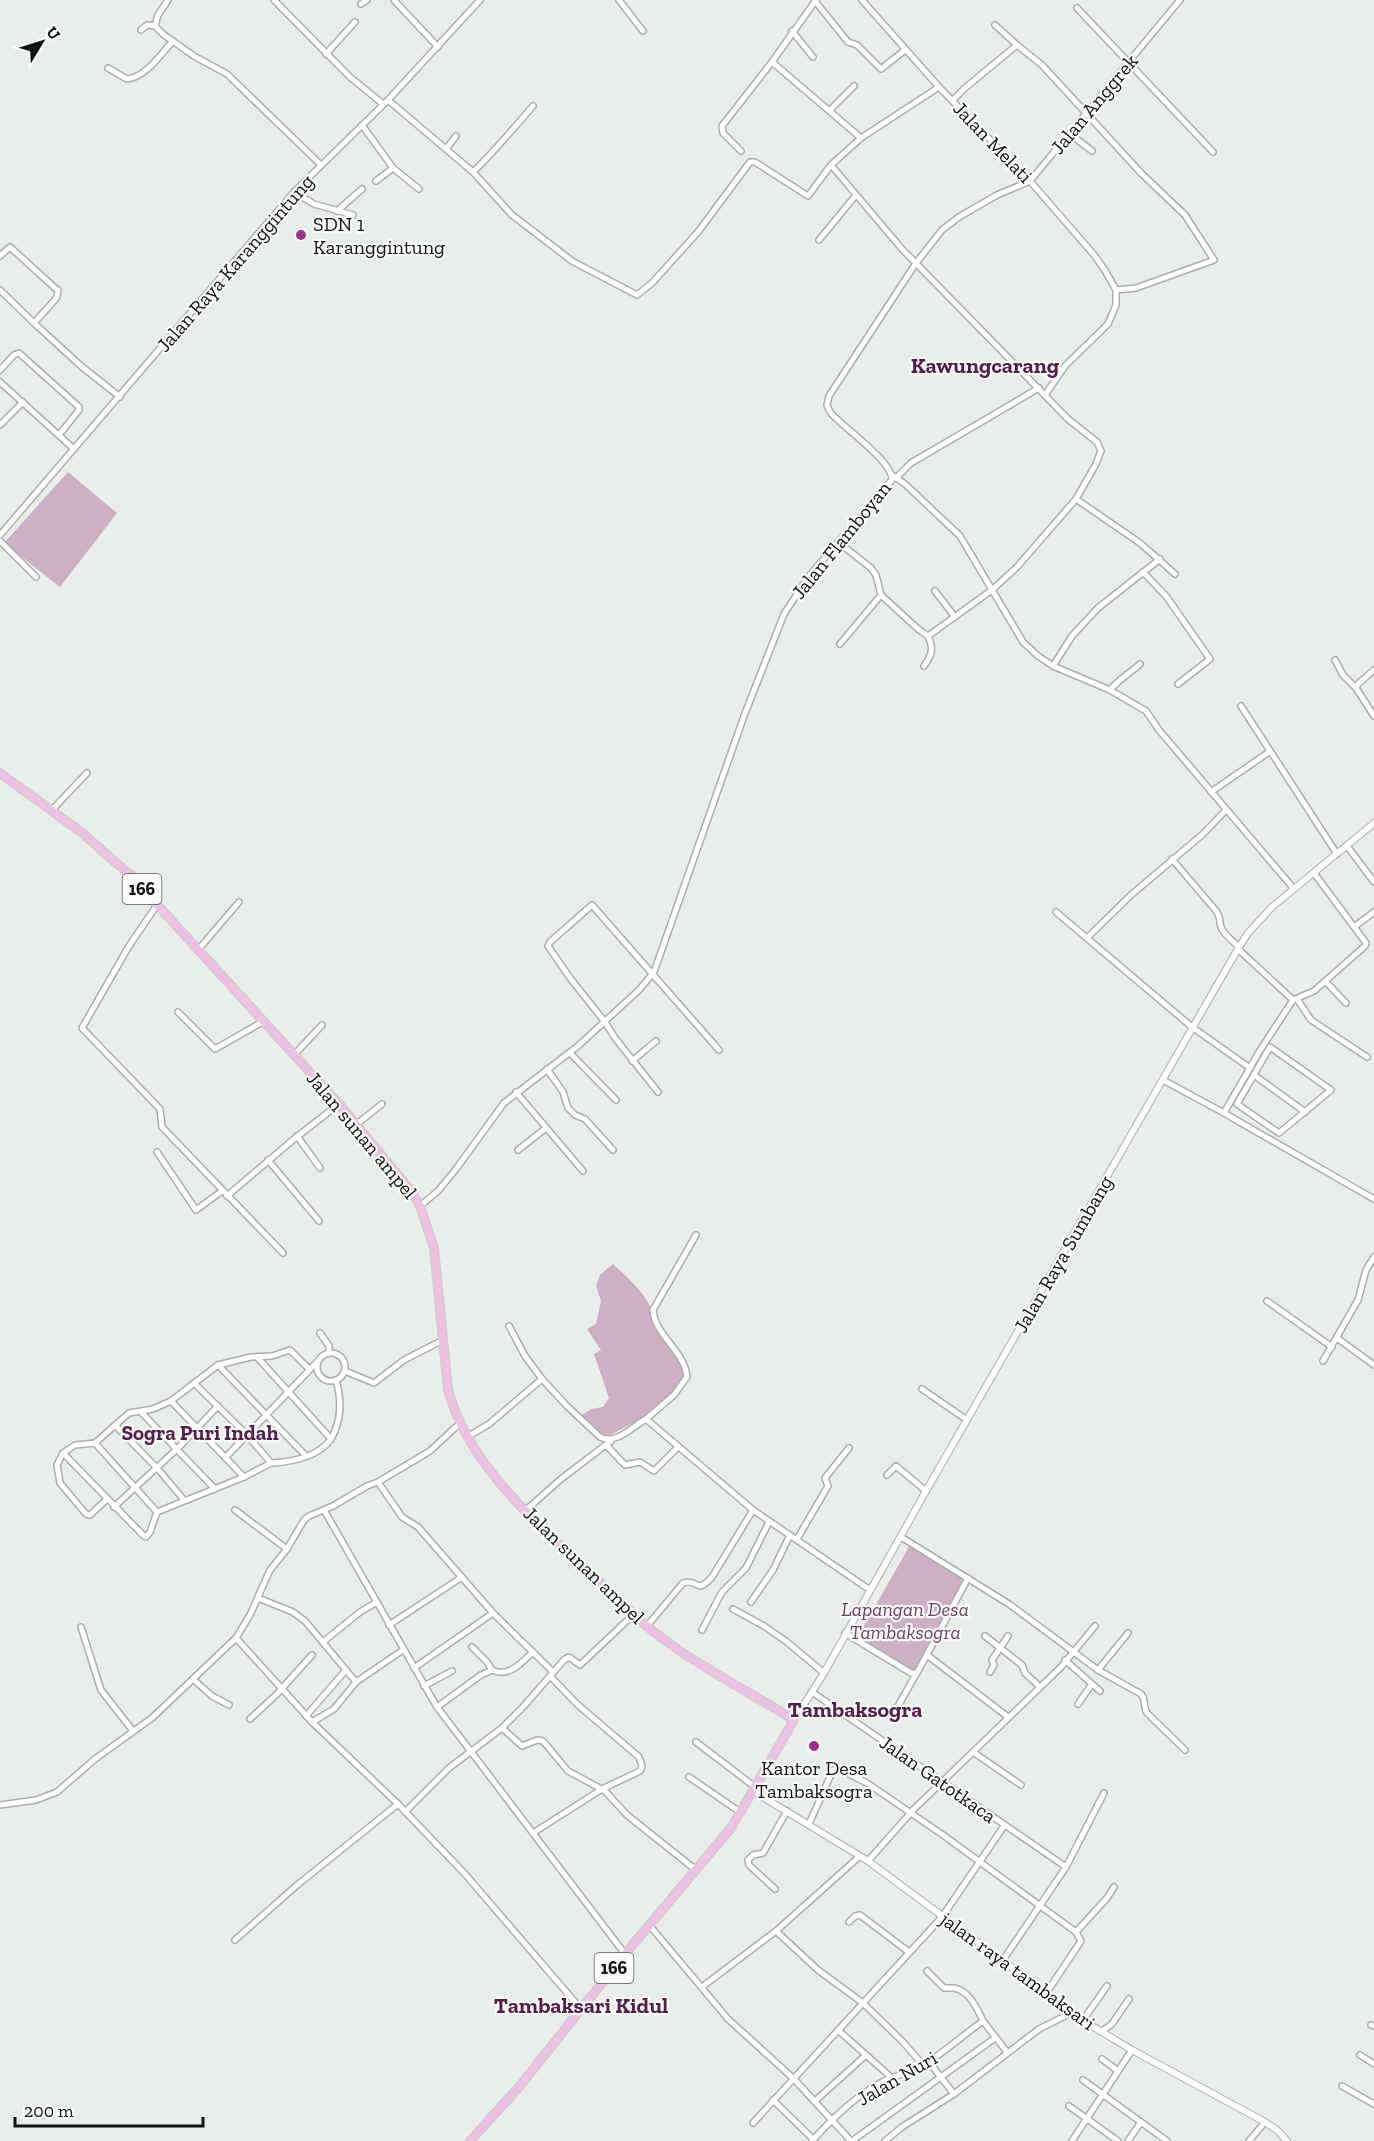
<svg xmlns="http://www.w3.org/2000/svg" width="1374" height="2141" viewBox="0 0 1374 2141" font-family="'Zilla Slab',serif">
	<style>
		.green { fill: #ceb0c5 }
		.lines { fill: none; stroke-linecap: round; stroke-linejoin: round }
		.minor-casing { stroke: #abafac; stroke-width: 8 }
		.tertiary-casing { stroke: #abafac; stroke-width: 8 }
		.primary-casing { stroke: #cbcbcb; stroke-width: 10 }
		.minor { stroke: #fff; stroke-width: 5 }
		.tertiary { stroke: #fff; stroke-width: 6 }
		.primary { stroke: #ecc2e0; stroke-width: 8 }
		.poi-dot { fill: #a22f8b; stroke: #f8fbf8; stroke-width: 2 }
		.labels { text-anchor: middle; stroke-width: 4.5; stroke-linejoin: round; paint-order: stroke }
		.shield { fill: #f8fbf8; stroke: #565957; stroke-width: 1.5 }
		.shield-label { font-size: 18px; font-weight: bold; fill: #111312 }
		.street-label { font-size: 20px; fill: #111312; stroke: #f8fbf8 }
		.poi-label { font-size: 20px; fill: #111312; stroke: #f8fbf8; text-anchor: start }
		.park-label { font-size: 20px; font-style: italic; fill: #6e4062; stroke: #f8fbf8 }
		.neighbourhood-label { font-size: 21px; font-weight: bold; fill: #551e49; stroke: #f8fbf8 }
		.quarter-label { font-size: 22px; font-weight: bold; fill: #551e49; stroke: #f8fbf8 }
	</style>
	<rect width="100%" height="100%" fill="#eaeeeb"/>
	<g class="green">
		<path d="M68,472L117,513L60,587L4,543Z"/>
		<path d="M613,1264C626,1276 642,1290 650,1306C653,1311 651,1318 653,1324C661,1341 692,1364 683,1384L645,1417L606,1437L601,1436L581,1416L591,1409L603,1407L609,1398L594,1354L601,1350L587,1329L596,1324L601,1301L596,1286L600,1275Z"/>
		<path d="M910,1545L961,1578L962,1582L915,1669L910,1670L857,1638Z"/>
	</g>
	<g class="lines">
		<defs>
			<g id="minor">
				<path d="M274,0L350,77L383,104"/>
				<path d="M394,0L438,47"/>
				<path d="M619,0L643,31"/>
				<path d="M862,0L939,87L1030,181L1095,256L1106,272L1116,290V305L1108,324L1065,366L1045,395"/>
				<path d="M815,1L848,42L857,45L881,69L905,50"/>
				<path d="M361,4L367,0"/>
				<path d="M1077,8L1213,152"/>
				<path d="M995,25L1017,45L1042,65L1141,173L1185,215L1214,260L1136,288L1116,290"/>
				<path d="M155,26L158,15L168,0"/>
				<path d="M141,30L147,25L155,26L164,35L194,56L227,74L321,165"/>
				<path d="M792,31L813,57"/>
				<path d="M326,54L355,22"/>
				<path d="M772,62L861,138"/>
				<path d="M108,68L127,79C146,77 160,55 173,41"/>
				<path d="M388,100L473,172L512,215L572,261L637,295L652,283L698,232L750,162H755L808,196L831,165L861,138L939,87"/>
				<path d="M953,100L965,88L1017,45"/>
				<path d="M830,110L854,86"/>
				<path d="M362,125L393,168L419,189"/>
				<path d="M1070,134L1092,151"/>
				<path d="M446,149L456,136"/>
				<path d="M741,151L723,133L722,126L772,62L816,0"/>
				<path d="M831,165L902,249L1068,419L1097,442L1101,451L1096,464L1076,499L1017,567L992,590L928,636L918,629L881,595L876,575L871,568L838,542"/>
				<path d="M473,172C495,151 513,129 533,106"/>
				<path d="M376,181L393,168"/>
				<path d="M294,192L314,204L353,215"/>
				<path d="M337,211L362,189"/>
				<path d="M819,240L856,195"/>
				<path d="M0,256L10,247L55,288L58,290L57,297L53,302L34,323L81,366L120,397"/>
				<path d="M0,290L34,323"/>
				<path d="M0,370L14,355L19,353L79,407V410L59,435"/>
				<path d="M0,382L74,449"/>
				<path d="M0,425L23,402"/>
				<path d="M892,475L905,484L960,536L1023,642L1038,656L1053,666L1110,690L1146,711L1159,730L1294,889"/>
				<path d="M896,478L911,463L1039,388"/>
				<path d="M1076,499L1140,543L1175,574"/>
				<path d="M0,535L294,192L388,100L480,0"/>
				<path d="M0,541L36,577"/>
				<path d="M1143,572L1166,596L1210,659L1178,684"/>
				<path d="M935,591L955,617"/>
				<path d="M840,644L881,595"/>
				<path d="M1335,660L1343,675L1356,688L1374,716"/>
				<path d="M924,666C932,655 934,649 928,636"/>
				<path d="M1053,666L1072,636L1098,608L1160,559"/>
				<path d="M1356,688L1358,684L1374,670"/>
				<path d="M1110,690C1119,679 1129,674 1140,664"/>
				<path d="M1241,706L1337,854"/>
				<path d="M1211,792L1269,752"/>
				<path d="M51,811L87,773"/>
				<path d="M1347,846L1374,882"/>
				<path d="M1172,859L1217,912C1221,919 1219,921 1221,927C1223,934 1234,942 1239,947"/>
				<path d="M157,905L129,946L82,1028L160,1109L162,1127L283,1253"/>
				<path d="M1056,912L1192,1027L1250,1068"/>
				<path d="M1354,927L1374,912"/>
				<path d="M1087,938L1131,895L1203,834L1226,810"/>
				<path d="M1238,949L1293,1000L1314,991L1365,946L1366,943L1314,873"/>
				<path d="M198,950L239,902"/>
				<path d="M1325,981L1346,1003"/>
				<path d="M1297,999L1311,1020L1367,1057"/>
				<path d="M178,1012L215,1049L264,1021"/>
				<path d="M1270,1047L1331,1090L1279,1133L1237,1104Z"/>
				<path d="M570,1053L616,1100"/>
				<path d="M294,1055L322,1025"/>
				<path d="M632,1061L656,1041"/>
				<path d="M547,1069L563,1092L568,1108L575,1115L585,1119L613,1150"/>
				<path d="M1254,1075L1305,1112"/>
				<path d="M1163,1080L1224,1113L1259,1052L1293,1000"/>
				<path d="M516,1092L583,1171"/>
				<path d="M658,1092L615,1038L605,1022L570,978L548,946L550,942L592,905L719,1050"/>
				<path d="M1224,1113L1374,1199"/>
				<path d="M357,1124L382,1104"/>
				<path d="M297,1136L320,1168"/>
				<path d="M518,1150L546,1128"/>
				<path d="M157,1152L196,1210L222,1191"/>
				<path d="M268,1160L319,1221"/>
				<path d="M227,1196L294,1139L339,1104"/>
				<path d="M420,1206L438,1191L456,1169L504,1103L578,1046L639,990L654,972L744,716L784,614L809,576L892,480C893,461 842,427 830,412L827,405L829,396L916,263L942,230L959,217L997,195L1030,181L1180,0"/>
				<path d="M1267,1301L1332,1347"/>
				<path d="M509,1326L525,1356L542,1379"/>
				<path d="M320,1333L329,1346V1353"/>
				<path d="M1337,1338L1374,1365"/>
				<circle cx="331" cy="1367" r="14"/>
				<path d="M1323,1361L1358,1300L1366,1270L1374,1257"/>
				<path d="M218,1365L306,1456"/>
				<path d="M345,1371L374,1383L404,1360L443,1340"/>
				<path d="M194,1383L247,1435L271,1463C292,1462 318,1457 331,1439L257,1357"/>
				<path d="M922,1389L967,1420"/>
				<path d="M171,1401L244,1477"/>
				<path d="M141,1412L215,1489"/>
				<path d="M646,1419L674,1395L687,1377C685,1351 655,1336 653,1310L696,1235"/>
				<path d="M115,1425L157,1468L184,1500"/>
				<path d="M467,1437L489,1424L542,1379L567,1406L600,1437C616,1445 632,1427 646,1419L753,1510L870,1590"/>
				<path d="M331,1439C342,1420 342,1401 336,1380"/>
				<path d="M95,1443L157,1512L244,1477L271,1463"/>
				<path d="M606,1445L625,1465L640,1462L654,1471L678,1447"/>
				<path d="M63,1453L144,1536L146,1537L150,1532L157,1512"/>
				<path d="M226,1457L318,1361"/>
				<path d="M887,1475L896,1466L926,1491"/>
				<path d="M378,1482L402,1517L418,1527L493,1613L553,1672"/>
				<path d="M107,1499L90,1515L86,1514L60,1483L57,1465L63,1453L75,1445L95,1443L129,1413L153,1409L171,1401L218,1365L251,1357L272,1356L290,1350L309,1369"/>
				<path d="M114,1507L177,1449L218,1406"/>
				<path d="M235,1510L287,1549"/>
				<path d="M324,1510L437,1707L625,1954"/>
				<path d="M526,1510L561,1479L611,1441"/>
				<path d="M901,1537L1009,1604L1098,1670L1141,1694C1146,1699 1143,1707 1147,1713L1185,1750"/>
				<path d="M797,1539L828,1486L825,1478L849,1448"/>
				<path d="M258,1598L293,1612L305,1621L356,1682"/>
				<path d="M751,1602L773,1570L790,1535"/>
				<path d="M733,1609L764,1626L787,1642L824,1673"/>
				<path d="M389,1625L462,1577"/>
				<path d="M647,1626L683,1583C700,1578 695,1596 712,1577L753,1510"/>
				<path d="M81,1627L101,1690L133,1731"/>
				<path d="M702,1630L722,1592L746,1568L769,1522"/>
				<path d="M845,1633L911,1673H917L968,1578"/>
				<path d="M985,1636L1022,1665L1025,1673L1040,1687"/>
				<path d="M236,1638L312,1722L398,1804L465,1874L581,2009"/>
				<path d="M323,1642L360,1612L377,1602"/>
				<path d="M472,1647L487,1662L492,1670"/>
				<path d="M927,1655L1008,1717"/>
				<path d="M1065,1660L1100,1691"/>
				<path d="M414,1668L493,1613"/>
				<path d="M1098,1670L1128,1633"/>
				<path d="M990,1672L994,1665L992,1660L1008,1636"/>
				<path d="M193,1679L212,1696L229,1705"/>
				<path d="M424,1686L452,1671"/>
				<path d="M812,1692L1066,1867"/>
				<path d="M1078,1704L1092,1684"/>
				<path d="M437,1707L481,1675L492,1670C509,1678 521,1663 533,1652"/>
				<path d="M897,1708L916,1674"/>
				<path d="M306,1716L346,1670"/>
				<path d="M250,1719L277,1694L312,1655"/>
				<path d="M312,1722L334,1709L356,1682L403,1650"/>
				<path d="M502,1728L522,1746L537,1740L543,1741L568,1771L605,1791L627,1815L696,1870"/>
				<path d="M696,1742L755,1787"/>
				<path d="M973,1752L1021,1785"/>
				<path d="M689,1777L740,1812"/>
				<path d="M0,1805L36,1800L57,1792L95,1759L152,1718L236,1638L250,1615L270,1570L287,1549L304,1520L309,1516L333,1506L367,1486L378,1482L430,1451L459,1424"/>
				<path d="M405,1812L449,1768L502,1728L523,1707L564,1660L569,1657L580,1665L634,1614"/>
				<path d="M809,1824L833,1770L839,1769L867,1783L943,1835L1076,1932"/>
				<path d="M533,1833L602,1789L640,1771L642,1766L639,1757L578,1705L551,1677"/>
				<path d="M868,1861L914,1809L1061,1667L1095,1626"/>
				<path d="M775,1889L749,1865L748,1860L753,1855L763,1853L787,1811"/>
				<path d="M849,1922L855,1916L860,1915L909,1952"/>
				<path d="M650,1926L728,2019L794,2079L851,2141"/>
				<path d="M776,1931L818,1970L863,2003L903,2042L923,2065"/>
				<path d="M235,1940L296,1886L398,1804"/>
				<path d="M1003,1960L1066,1867L1104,1793"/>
				<path d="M927,1971L944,1988C947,1988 951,1988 954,1988C969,1990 978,2010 983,2021"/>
				<path d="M702,1987L776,1931L860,1856"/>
				<path d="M1047,1992L1081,1941L1076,1932L1107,1898L1114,1887"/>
				<path d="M1083,2020L1107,1986"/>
				<path d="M1371,2025L1374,2026"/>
				<path d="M838,2030L892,2078"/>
				<path d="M1102,2031L1112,2024L1129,1999"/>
				<path d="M1360,2055L1374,2064"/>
				<path d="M1102,2059L1118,2071"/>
				<path d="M929,2062L954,2094"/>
				<path d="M1083,2080L1167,2141"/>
				<path d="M1342,2086L1374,2104"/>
				<path d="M773,2100L813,2139"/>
				<path d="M815,2101L866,2055"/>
				<path d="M1069,2106L1118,2141"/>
				<path d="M753,2123L942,1917L1004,1826"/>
				<path d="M812,2141C831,2120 857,2094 884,2081C895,2075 908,2074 919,2068C941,2055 962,2036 983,2021L1007,2052"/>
				<path d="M852,2141L995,2038"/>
				<path d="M885,2141L902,2127L954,2094L1039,2029L1071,2013"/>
				<path d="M1072,2141L1132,2050"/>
				<path d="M1128,2141L1141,2122"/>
				<path d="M1249,2141L1265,2122"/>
			</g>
			<g id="tertiary">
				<path d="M794,1720L824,1673L926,1491L1239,947L1248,933L1272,907L1374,823"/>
				<path d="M753,1791L868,1861L1087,2023L1132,2050L1265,2122L1278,2131L1287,2141"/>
			</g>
			<path id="primary" d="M0,773L81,832L131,876L339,1104L411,1191L420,1206L434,1248L448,1390C469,1466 536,1522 592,1575C617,1598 641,1624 670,1644C709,1672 753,1694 794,1720L731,1828L625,1954L519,2087L470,2141"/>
		</defs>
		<use href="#minor" class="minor-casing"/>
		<use href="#tertiary" class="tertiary-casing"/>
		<use href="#primary" class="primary-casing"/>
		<use href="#minor" class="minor"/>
		<use href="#tertiary" class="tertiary"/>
		<use href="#primary" class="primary"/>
	</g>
	<g class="poi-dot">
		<circle cx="301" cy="235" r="6"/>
		<circle cx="814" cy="1746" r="6"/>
	</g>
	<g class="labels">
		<g class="shield">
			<rect x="122.5" y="874" width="39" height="30" rx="4.5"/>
			<rect x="594.5" y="1953" width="39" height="30" rx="4.5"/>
		</g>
		<g class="shield-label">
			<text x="142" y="895">166</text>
			<text x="614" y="1974">166</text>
		</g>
		<g class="street-label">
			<text transform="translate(1094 104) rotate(-50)" y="7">Jalan Anggrek</text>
			<text transform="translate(993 142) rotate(46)" y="7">Jalan Melati</text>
			<text transform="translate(235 263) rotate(-49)" y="7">Jalan Raya Karanggintung</text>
			<text transform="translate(841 540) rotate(-51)" y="7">Jalan Flamboyan</text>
			<text transform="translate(362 1135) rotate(50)" y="7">Jalan sunan ampel</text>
			<text transform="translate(1063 1254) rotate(-60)" y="7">Jalan Raya Sumbang</text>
			<text transform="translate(584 1565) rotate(44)" y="7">Jalan sunan ampel</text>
			<text transform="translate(938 1779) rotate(35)" y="7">Jalan Gatotkaca</text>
			<text transform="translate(1018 1971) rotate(36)" y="7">jalan raya tambaksari</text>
			<text transform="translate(897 2078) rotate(-30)" y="7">Jalan Nuri</text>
		</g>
		<g class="poi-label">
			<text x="313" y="231">SDN 1<tspan x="313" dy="23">Karanggintung</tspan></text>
			<text x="814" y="1775" text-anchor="middle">Kantor Desa<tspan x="814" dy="23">Tambaksogra</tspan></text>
		</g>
		<g class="park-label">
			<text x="905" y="1616">Lapangan Desa<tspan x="905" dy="23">Tambaksogra</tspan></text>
		</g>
		<g class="neighbourhood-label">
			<text x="200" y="1440">Sogra Puri Indah</text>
		</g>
		<g class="quarter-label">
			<text x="985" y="373">Kawungcarang</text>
			<text x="855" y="1717">Tambaksogra</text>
			<text x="581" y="2013">Tambaksari Kidul</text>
		</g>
	</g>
	<g transform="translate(42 42) rotate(52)" stroke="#f8fbf8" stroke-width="4.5" paint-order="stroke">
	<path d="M0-4.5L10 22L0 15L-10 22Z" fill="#111312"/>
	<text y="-9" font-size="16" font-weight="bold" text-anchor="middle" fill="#111312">U</text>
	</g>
	<path d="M15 2117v9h188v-9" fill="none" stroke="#111312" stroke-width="3"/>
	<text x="24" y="2117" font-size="18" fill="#111312" stroke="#f8fbf8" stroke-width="4.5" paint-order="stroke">200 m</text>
</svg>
